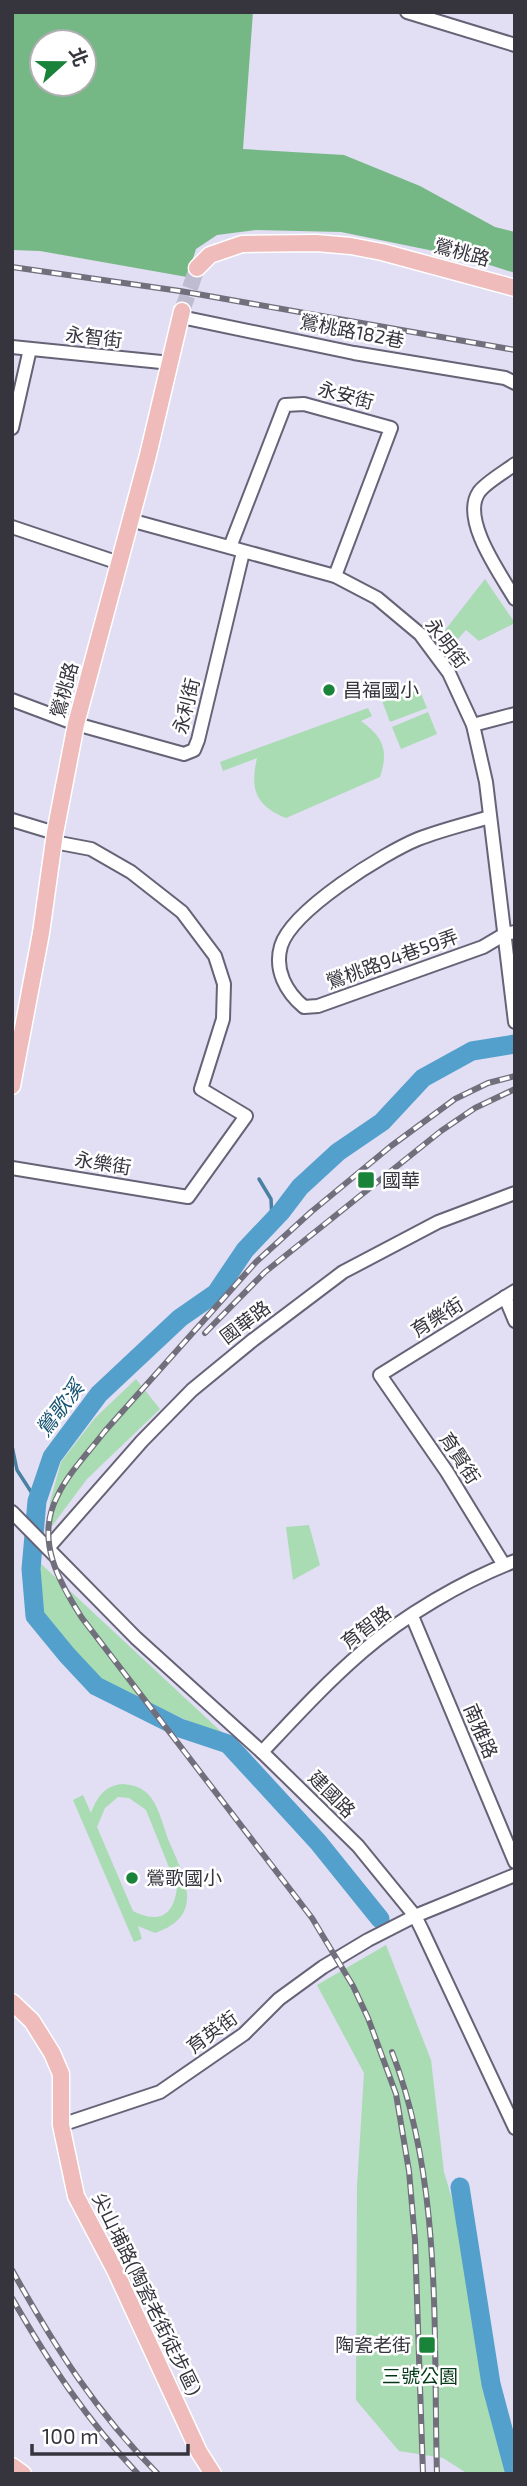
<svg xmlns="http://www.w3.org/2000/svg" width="527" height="2486" viewBox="0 0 527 2486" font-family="'Exo 2','Noto Sans TC',sans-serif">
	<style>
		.green { fill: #a9dcb3; fill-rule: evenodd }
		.forest { fill: #76b885; fill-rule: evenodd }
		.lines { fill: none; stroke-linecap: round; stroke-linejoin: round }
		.stream { stroke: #4a80a1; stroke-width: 3.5 }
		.river { stroke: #53a0cc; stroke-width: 19 }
		.major-tunnel { stroke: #c0bccf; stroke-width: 16; stroke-dasharray: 16 8; stroke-linecap: butt }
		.minor-casing { stroke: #676376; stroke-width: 16 }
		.major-casing { stroke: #fff; stroke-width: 19 }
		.minor { stroke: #fff; stroke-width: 12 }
		.major { stroke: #efbbbb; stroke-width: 16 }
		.rail-casing { stroke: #726f7d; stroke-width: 6 }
		.rail { stroke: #fff; stroke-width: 3.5; stroke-dasharray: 10; stroke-linecap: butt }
		.poi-dot { fill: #188339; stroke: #fff; stroke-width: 2.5 }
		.labels { text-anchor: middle; stroke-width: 5; stroke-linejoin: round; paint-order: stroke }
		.street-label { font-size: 19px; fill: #36343d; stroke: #fff }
		.poi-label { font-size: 19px; fill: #36343d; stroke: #fff; text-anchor: start }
		.park-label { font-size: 19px; fill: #033817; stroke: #fff }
		.water-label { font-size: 21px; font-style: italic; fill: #175372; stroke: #fff }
	</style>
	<rect width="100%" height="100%" fill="#e2def4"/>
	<g class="green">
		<path d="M485,579L515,623L479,641L466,630L445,653L435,643Z"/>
		<path d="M417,684L427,708L390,722L381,698Z"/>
		<path d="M368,708L372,716L361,721C383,737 389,750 380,777L286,818C255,805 250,789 257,758L223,771L220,762Z"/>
		<path d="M428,712L437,734L401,749L392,727Z"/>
		<path d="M136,1379L160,1409L87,1479L49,1530L50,1502L61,1462L95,1418Z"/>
		<path d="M309,1525L320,1565L293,1580L286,1527Z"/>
		<path d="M39,1562L229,1739L95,1679L44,1614Z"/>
		<path d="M123,1784C133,1785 141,1787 148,1794C158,1804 163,1825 168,1839C183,1875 208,1915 155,1933L138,1926L142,1939L134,1942L73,1800L83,1795L91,1813C97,1797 105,1785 123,1784ZM118,1797L129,1798L146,1810L177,1887C174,1916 159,1924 133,1911L97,1827L105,1808Z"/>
		<path d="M386,1945L431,2060L444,2172L460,2226L490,2405L508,2474H468L443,2458L399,2451L356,2400L357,2187L364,2073L317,1985Z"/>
	</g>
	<path class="forest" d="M12,12H253L243,149L344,155L420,186L495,227L515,232V273L468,258L341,232L256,230L217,235L196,249L187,277L40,251L12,250ZM42,42H84V84H42Z"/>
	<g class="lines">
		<g class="stream">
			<path d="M259,1179L271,1199L272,1220"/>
			<path d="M12,1446L17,1470L37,1501"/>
		</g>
		<g class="river">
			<path d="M380,1919L318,1842L228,1744L180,1728L96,1686L67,1655L35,1616L31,1569L37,1501L52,1457L99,1394L180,1318L216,1293L245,1250L281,1212L300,1187L338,1152L382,1122L423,1078L472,1051L515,1044"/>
			<path d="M460,2187L491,2384L515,2474"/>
		</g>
		<path class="major-tunnel" d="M182,311L197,268"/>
		<defs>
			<g id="minor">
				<path d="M407,12L515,45"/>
				<path d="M181,317L354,353L505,378L515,383"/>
				<path d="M12,347L171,363"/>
				<path d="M12,428L30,349"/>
				<path d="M515,464C506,471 485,483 479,492C460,519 501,575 515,599"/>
				<path d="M130,520L335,576L377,598L420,634L449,673L473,725L486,782L515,1022"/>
				<path d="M12,527L119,563"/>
				<path d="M230,547L285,405L304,404L391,428L335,576"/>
				<path d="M12,700L76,724L184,754L194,750L198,740L243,552"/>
				<path d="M473,725L515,714"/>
				<path d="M490,817C466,824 441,830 418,839C384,853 292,910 281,946C274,970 286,992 304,1007L318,1006L483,947L505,934L515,932"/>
				<path d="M12,820L55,833"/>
				<path d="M12,1168L188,1197L246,1116L201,1089L223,1019L224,984L215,956L182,912L131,872L91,849L54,842"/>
				<path d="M505,1297L515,1321"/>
				<path d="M12,1512L136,1638L262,1752L358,1846L415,1916L422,1930L515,2128"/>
				<path d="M48,1548L142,1441L192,1390L253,1340L343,1272L438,1222L515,1193"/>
				<path d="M504,1565L447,1472L380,1375L515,1291"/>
				<path d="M412,1616L515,1862"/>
				<path d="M262,1752C294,1718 326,1683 362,1652C403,1616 463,1581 515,1561"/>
				<path d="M61,2125L160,2092L244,2034L279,1999L323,1967L368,1940L415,1916L515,1875"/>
			</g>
			<g id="major">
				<path d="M197,268L210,255L242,244L316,243L351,246L382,252L515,288"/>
				<path d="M12,1086L41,933L55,833L76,724L148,455L182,311"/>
				<path d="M12,2002L32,2021L52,2053L61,2074V2125L76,2196L115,2270L199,2452L213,2474"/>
				<path d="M12,2466L23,2474"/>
			</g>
		</defs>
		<use href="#minor" class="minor-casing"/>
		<use href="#major" class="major-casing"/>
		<use href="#minor" class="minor"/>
		<use href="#major" class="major"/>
		<defs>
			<g id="rail">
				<path d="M12,267L180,291L515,350"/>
				<path d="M205,1333L265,1272L441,1131L475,1108L515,1089"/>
				<path d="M392,2052C443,2184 433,2334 437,2474"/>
				<path d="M12,2270C55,2347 95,2411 158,2474"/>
				<path d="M12,2298C49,2363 86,2419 138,2474"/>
				<path d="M423,2474L415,2240L409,2171L396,2094L368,2018L353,1986L312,1918L82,1618C59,1582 35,1540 57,1497C68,1473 89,1452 105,1431L256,1262L311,1212L391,1146L455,1099L488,1083L515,1076"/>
			</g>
		</defs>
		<use href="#rail" class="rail-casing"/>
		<use href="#rail" class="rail"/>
	</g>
	<g class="poi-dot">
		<circle cx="329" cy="690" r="7"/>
		<rect x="357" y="1171" width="18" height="18" rx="3.5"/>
		<circle cx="132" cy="1878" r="7"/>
		<rect x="418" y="2336" width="18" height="18" rx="3.5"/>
	</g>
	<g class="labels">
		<g class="street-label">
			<text transform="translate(462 252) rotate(15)" y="7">鶯桃路</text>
			<text transform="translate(352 331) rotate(11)" y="7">鶯桃路182巷</text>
			<text transform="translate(94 337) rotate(7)" y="7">永智街</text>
			<text transform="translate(346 395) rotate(15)" y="7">永安街</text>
			<text transform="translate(447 643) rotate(53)" y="7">永明街</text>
			<text transform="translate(64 690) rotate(-75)" y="7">鶯桃路</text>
			<text transform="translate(186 706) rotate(-76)" y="7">永利街</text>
			<text transform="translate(392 959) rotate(-20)" y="7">鶯桃路94巷59弄</text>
			<text transform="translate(103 1163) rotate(9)" y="7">永樂街</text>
			<text transform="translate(437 1317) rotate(-32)" y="7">育樂街</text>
			<text transform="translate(245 1322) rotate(-37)" y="7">國華路</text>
			<text transform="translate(460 1458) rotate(57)" y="7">育賢街</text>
			<text transform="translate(366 1627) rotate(-38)" y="7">育智路</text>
			<text transform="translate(481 1731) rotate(67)" y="7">南雅路</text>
			<text transform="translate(332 1794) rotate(45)" y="7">建國路</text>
			<text transform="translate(212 2032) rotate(-36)" y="7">育英街</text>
			<text transform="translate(147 2294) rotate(64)" y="7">尖山埔路(陶瓷老街徒步區)</text>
		</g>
		<g class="poi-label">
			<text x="343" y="697">昌福國小</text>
			<text x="382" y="1187">國華</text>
			<text x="146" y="1885">鶯歌國小</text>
			<text x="411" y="2352" text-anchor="end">陶瓷老街</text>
		</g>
		<g class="park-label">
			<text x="420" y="2383">三號公園</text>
		</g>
		<g class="water-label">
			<text transform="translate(60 1409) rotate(-53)" y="7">鶯歌溪</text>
		</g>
	</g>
	<rect width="527" height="2486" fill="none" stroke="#36343d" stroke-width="28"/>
	<g transform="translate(63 63) rotate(69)"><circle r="33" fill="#ffffff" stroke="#afaeb1" stroke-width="2"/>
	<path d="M0-5L12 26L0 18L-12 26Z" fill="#188339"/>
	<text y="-10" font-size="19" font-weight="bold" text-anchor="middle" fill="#36343d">北</text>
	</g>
	<path d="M32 2444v10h156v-10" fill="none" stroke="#36343d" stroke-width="3.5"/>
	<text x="42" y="2444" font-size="21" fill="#36343d" stroke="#ffffff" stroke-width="5" paint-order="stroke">100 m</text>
</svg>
